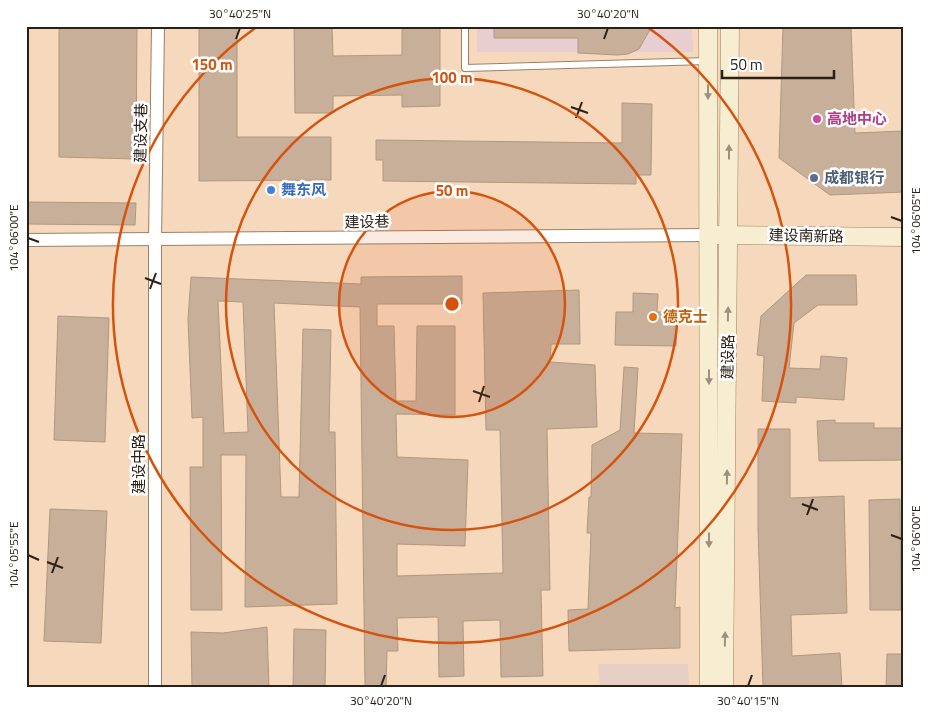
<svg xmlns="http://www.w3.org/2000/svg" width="930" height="714" viewBox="0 0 930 714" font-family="'Titillium Web','Noto Sans SC',sans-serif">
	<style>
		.commercial { fill: #e8cdd1 }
		.medical { fill: #e7cfc5 }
		.building { fill: #c7af9a; stroke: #b3977d; fill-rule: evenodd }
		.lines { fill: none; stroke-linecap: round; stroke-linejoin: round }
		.lane-casing { stroke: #9b8066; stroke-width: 8 }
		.street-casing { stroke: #9b8066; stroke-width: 14 }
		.secondary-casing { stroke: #9b8066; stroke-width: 19 }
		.lane { stroke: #fff; stroke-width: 6 }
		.street { stroke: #fff; stroke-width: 12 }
		.secondary { stroke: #f7edd1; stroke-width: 18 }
		.oneway { fill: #9b917d }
		.ticks { fill: none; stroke: #2b2016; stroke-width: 2 }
		.ring { fill: none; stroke: #d5530d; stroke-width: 2.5 }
		.hotel-dot { fill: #d1479c; stroke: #fff; stroke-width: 2 }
		.service-dot { fill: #5c6f8a; stroke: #fff; stroke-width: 2 }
		.shop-dot { fill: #3f7fe0; stroke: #fff; stroke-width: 2 }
		.food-dot { fill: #e8710a; stroke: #fff; stroke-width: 2 }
		.labels { text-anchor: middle; stroke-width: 5; stroke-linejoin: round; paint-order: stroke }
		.hotel-label { font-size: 15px; font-weight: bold; fill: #b23c85; stroke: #fff; text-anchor: start }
		.street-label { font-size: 15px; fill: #2b2016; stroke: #fff }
		.service-label { font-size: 15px; font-weight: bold; fill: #4e5e75; stroke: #fff; text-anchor: start }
		.shop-label { font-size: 15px; font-weight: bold; fill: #366cbe; stroke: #fff; text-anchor: start }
		.food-label { font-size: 15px; font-weight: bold; fill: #c56008; stroke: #fff; text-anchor: start }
		.centre { fill: #d5530d; stroke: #fff; stroke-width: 2.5 }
		.ring-label { font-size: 15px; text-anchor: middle; font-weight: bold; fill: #d5530d; stroke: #fff; stroke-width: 5; stroke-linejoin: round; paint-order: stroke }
		.neatline { fill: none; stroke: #2b2016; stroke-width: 2 }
		.ticks-label { font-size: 12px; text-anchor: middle; fill: #2b2016 }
	</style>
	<rect width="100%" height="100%" fill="#f6d9bd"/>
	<path class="commercial" d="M477,26H692L693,52H477Z"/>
	<path class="medical" d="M598,664H688L689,688H600Z"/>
	<g class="building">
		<path d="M59,26H137L136,159L59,157Z"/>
		<path d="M199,26H237V137H331V180L199,181Z"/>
		<path d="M294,26H332L333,56L402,55V26H440V106L402,107V95L333,96V113H295Z"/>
		<path d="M494,26H652L639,49L628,54L617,55L578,53V38H494Z"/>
		<path d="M783,26H851L855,133L904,131V192L830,195L779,158Z"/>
		<path d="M622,103L652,104L651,175H636V184L383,181V160H376V140L622,143Z"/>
		<path d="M26,202L136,203L135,225L26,224Z"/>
		<path d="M806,275H856L857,305H818L794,323L789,368L820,369L821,356L847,358L844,400L796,397V403L762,401L764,356L757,355L761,316Z"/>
		<path d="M462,276V304H377V326H394L396,401H416L417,326H455V415L396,414L397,457L468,460L465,546L397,544V576L503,573L500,430H486L483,293L579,290L580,344H551L550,362L595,365L597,427L547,429L550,590H541L543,676L501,677L500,620L463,621L464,676L439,677L438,617L397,618L398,651H387L386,688H365L360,307L274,303L281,497H299L303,329L331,330L329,432H335L337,604L245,607L246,455H221L222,610H191L190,467H203V417L192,418L188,319L191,277L361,284V277ZM218,301L243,302L248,432L224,433Z"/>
		<path d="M633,293L658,294L657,312H677L676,346L615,345L616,312H633Z"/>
		<path d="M58,316L109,318L105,442L54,440Z"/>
		<path d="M624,367L638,368L634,433L682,434L675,608L680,607V648L569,651L568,610L588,609L591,533H587L589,497H591L592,445L620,430Z"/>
		<path d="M835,420V423H874V428H904V460L819,461L817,421Z"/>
		<path d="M758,429H790V498L844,496L847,613L791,615L792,656L840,653L842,688H763L758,528Z"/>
		<path d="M900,499L901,610H870L869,500Z"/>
		<path d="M50,509L107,511L101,643L44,641Z"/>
		<path d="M267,627L269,688H192L191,632L223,633Z"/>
		<path d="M294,629L326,630L325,688H293Z"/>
		<path d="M887,654H904V688H886Z"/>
	</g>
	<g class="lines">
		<defs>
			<path id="lane" d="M465,26V68L707,61"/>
			<g id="street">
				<path d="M26,240L709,235"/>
				<path d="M155,688V241L158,26"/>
			</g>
			<g id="secondary">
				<path d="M708,26L709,688"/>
				<path d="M717,235L904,237"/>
				<path d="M724,688L730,26"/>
			</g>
		</defs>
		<use href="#lane" class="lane-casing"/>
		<use href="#street" class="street-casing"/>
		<use href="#secondary" class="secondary-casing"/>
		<use href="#lane" class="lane"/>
		<use href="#street" class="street"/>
		<use href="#secondary" class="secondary"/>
	</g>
	<defs><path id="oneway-solid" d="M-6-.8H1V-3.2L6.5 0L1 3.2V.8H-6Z" transform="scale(1.25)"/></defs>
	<g class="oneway">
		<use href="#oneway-solid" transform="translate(708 92) rotate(90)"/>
		<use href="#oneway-solid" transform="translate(729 152) rotate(-90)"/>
		<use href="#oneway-solid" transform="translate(728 314) rotate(-89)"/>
		<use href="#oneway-solid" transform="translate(709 377) rotate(90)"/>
		<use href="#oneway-solid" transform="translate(727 477) rotate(-89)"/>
		<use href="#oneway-solid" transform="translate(709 540) rotate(90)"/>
		<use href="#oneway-solid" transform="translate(725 639) rotate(-89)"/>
	</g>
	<path class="ticks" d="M236,39L240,28M604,39L608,28M571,107L588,113M576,118L582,102M891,217L902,221M28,238L39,242M145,278L161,284M150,289L156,273M473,391L490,397M479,402L484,386M802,504L818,510M807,515L813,499M891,535L902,539M28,555L39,560M47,562L63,568M52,573L58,557M381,686L385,675M748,686L752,675"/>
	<circle cx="452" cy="304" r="113" fill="#d5530d" fill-opacity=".12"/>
	<g class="ring">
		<circle cx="452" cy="304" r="113"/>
		<circle cx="452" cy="304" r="226"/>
		<path d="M646 26A339 339 0 1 1 258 26"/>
	</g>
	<circle class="hotel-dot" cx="817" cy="119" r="5"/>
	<circle class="service-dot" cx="814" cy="178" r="5"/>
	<circle class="shop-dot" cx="271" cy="190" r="5"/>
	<circle class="food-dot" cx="653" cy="317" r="5"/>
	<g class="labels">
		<g class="hotel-label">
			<text x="827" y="124">高地中心</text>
		</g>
		<g class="street-label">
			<text transform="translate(141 133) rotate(-89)" y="5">建设支巷</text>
			<text transform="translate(367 222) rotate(-1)" y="5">建设巷</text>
			<text transform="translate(806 236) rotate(1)" y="5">建设南新路</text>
			<text transform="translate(728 357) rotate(-89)" y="5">建设路</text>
			<text transform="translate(139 464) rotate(-90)" y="5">建设中路</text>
		</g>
		<g class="service-label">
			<text x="824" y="183">成都银行</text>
		</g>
		<g class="shop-label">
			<text x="281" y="195">舞东风</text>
		</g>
		<g class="food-label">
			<text x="663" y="322">德克士</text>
		</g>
	</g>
	<circle cx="452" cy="304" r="8" class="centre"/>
	<g class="ring-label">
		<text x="212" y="70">150 m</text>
		<text x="452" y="83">100 m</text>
		<text x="452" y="196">50 m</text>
	</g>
	<rect width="930" height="714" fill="none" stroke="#ffffff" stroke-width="55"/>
	<path d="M722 70v8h112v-8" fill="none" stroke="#2b2016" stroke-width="2.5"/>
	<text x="730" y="70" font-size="15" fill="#2b2016" stroke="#ffffff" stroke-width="4" paint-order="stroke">50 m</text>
	<rect x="28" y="28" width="874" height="658" class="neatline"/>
	<g class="ticks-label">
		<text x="240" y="18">30°40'25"N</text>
		<text x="608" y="18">30°40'20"N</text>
		<text transform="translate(916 221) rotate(-90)" y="4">104°06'05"E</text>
		<text transform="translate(14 238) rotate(-90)" y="4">104°06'00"E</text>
		<text transform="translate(916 539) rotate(-90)" y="4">104°06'00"E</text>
		<text transform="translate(14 555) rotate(-90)" y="4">104°05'55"E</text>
		<text x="381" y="705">30°40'20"N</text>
		<text x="748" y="705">30°40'15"N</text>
	</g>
</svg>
